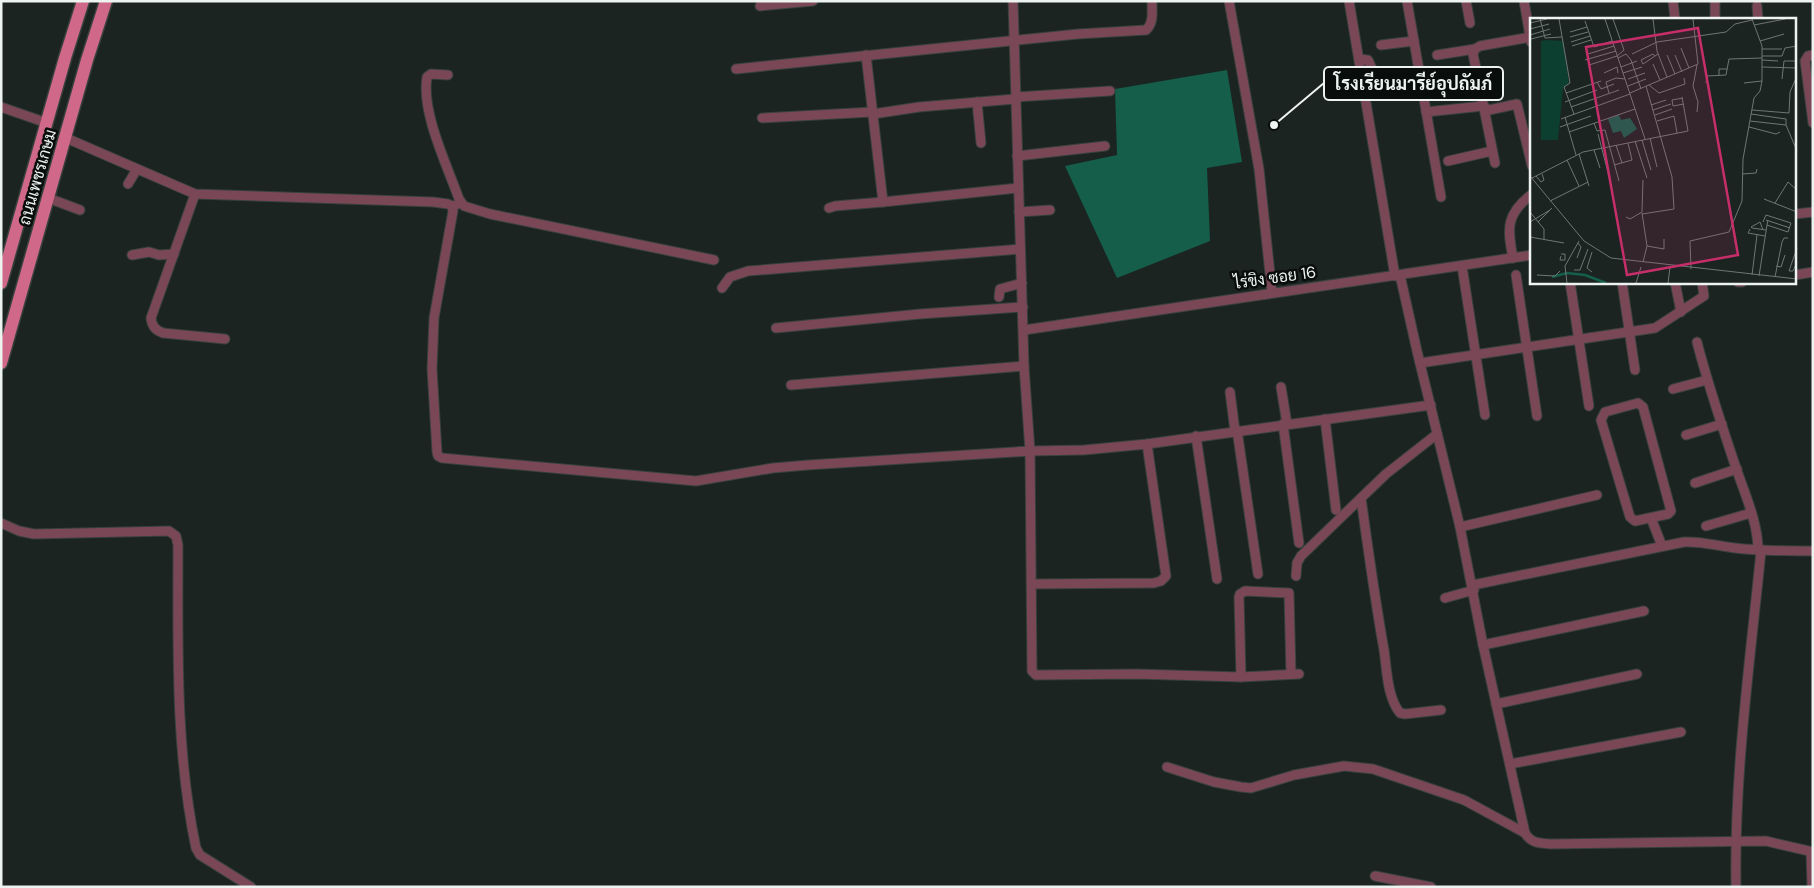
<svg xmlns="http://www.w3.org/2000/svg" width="1814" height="888" viewBox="0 0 1814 888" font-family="'DM Sans',Sarabun,sans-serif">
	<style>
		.water { fill: #155f4a }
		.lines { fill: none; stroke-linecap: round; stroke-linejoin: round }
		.minor-casing { stroke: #38413e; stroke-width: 11 }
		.primary-casing { stroke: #38413e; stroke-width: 15 }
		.minor { stroke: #7a4756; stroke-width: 9 }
		.primary { stroke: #d06989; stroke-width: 12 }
		.labels { text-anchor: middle; stroke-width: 5; stroke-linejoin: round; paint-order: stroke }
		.street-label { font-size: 16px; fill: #edf3f0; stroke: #090d0b }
		.inset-river { fill: none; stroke: #155f4a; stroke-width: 2.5 }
		.inset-road { fill: none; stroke: #6f7774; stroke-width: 1 }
		.view { fill: #c62e6a; fill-opacity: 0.15; stroke: #c62e6a; stroke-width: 2.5 }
		.inset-edge { fill: none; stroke: #edf3f0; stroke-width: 2.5 }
		.leader { fill: none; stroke: #edf3f0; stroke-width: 2 }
		.callout-dot { fill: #edf3f0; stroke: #090d0b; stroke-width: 2 }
		.callout { fill: #090d0b; stroke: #edf3f0; stroke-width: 2 }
		.callout-label { font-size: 18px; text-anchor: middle; font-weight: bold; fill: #edf3f0 }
	</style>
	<rect width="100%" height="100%" fill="#1b2421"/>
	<path class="water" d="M1227,70L1242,162L1207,168L1210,241L1117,278L1065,166L1117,155L1115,89Z"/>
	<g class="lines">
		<defs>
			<g id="minor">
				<path d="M1013,1L1024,366L1030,451L1032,671L1036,675L1136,674L1241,677L1299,674"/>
				<path d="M1229,1L1259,169L1272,293"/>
				<path d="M1349,1L1395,276"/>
				<path d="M1407,1L1441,197"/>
				<path d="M1466,1L1470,23"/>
				<path d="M1524,1L1531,42"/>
				<path d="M1673,1L1675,19"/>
				<path d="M760,6L813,1"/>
				<path d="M1757,6L1758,19"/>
				<path d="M1715,19V1"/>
				<path d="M1381,45L1414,41"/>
				<path d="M866,55L883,202L1018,188"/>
				<path d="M1437,55L1475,49"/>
				<path d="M1813,55L1808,56L1805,61L1813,123"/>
				<path d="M1359,59L1368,60C1377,78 1373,80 1393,89"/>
				<path d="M736,69L1078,34L1146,30C1154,23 1152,12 1152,1"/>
				<path d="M448,75L431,74L427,77C421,112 447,165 459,199L464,206L490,214L714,260"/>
				<path d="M1015,97L1110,91"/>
				<path d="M977,102L981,143"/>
				<path d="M1,107L47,123"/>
				<path d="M1426,112L1483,106L1489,110L1517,104L1532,166"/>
				<path d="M873,114L919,107L1015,99"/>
				<path d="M762,118L872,112"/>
				<path d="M66,138L195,194L433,202L448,204L452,206L456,205"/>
				<path d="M1017,156L1105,146"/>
				<path d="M1448,161L1492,151"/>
				<path d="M1495,163L1473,54L1475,49L1480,46L1531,37"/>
				<path d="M128,184L137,169"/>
				<path d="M195,194L151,318C152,326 155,330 163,333L225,339"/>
				<path d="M48,198L80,210"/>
				<path d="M452,206L453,211L434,318L432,369L437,452L438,456L442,458L696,481L773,468L808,465L1030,451L1084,450L1147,444L1431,405"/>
				<path d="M829,208L835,206L883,202"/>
				<path d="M1019,212L1050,210"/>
				<path d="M1795,214L1813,212"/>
				<path d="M132,255L149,252L159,255L174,254"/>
				<path d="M1513,258C1507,228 1506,214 1532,194"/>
				<path d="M1462,266L1485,415"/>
				<path d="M1400,275L1417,351L1460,527L1483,645L1525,833C1531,843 1538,843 1550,844L1766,841L1813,852"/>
				<path d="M1516,275L1537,416"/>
				<path d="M1795,275L1813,272"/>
				<path d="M1570,282L1589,406"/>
				<path d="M1622,282L1635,370"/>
				<path d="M1675,282L1681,312"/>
				<path d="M1738,282H1742"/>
				<path d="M722,288L730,277L748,271L1020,249"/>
				<path d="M999,297L1000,289L1022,283"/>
				<path d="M776,328L920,314L1023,307"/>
				<path d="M1024,330L1532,255"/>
				<path d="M1697,342C1708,385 1722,426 1736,468C1745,494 1758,523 1758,550"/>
				<path d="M1420,363L1655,328L1704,296L1702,282"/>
				<path d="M791,385L1024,366"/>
				<path d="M1281,387L1287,424"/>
				<path d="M1673,389L1707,380"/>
				<path d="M1230,392L1235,431"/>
				<path d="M1638,403L1643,407L1671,511L1668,514L1635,521L1630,517L1601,420L1605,412Z"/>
				<path d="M1325,419L1336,510"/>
				<path d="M1283,424L1299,543"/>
				<path d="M1237,430L1258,574"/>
				<path d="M1437,434L1386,474L1361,498C1368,549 1375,600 1384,650C1387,670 1387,697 1400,713L1405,714L1441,710"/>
				<path d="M1686,435L1722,424"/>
				<path d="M1196,436L1217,579"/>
				<path d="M1695,483L1737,469"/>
				<path d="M1651,518L1662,546"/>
				<path d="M1,523L19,531L34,534L169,531L176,536L178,545C178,646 175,749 196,848L200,855L251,887"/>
				<path d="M1706,526L1751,513"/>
				<path d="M1460,527L1597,495"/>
				<path d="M1296,576L1297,563L1301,556L1361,498"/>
				<path d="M1032,584L1154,583L1161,581L1166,576L1147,444"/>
				<path d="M1473,585L1684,542C1702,541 1717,546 1735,548C1761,551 1786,551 1813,551"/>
				<path d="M1445,598L1474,590"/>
				<path d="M1483,645L1644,611"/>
				<path d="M1241,677L1239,597L1240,594L1245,591L1289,593L1291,674"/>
				<path d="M1496,704L1637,674"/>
				<path d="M1510,764L1681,732"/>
				<path d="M1167,767L1214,782L1241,787L1251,788L1294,775L1344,766L1373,769L1464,800L1525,833"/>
				<path d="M1811,852L1812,887"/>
				<path d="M1375,876L1431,887"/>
				<path d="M1736,887C1734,775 1750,662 1761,551"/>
			</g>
			<g id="primary">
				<path d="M1,283L65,58L83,1"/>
				<path d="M1,363L87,60L106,1"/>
			</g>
		</defs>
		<use href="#minor" class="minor-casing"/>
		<use href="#primary" class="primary-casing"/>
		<use href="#minor" class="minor"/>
		<use href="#primary" class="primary"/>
	</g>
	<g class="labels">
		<g class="street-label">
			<text transform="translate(37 177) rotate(-74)" y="6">ถนนเพชรเกษม</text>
			<text transform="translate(1275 277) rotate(-8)" y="6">ไร่ขิง ซอย 16</text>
		</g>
	</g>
	<g transform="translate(1530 18)">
		<rect width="266" height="266" fill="#1b2421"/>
		<path d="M16,22L33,23L39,65L33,70L28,122H11V23Z" fill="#0c3f30"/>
		<path d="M89,97L91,102L100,100L107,111L94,120L91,113L83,115L78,101Z" fill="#155f4a"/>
		<path class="inset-river" d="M22,259L37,255L55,257L76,265"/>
		<path class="inset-road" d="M10,1L15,20L32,19M29,1L40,65L34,69L44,96M75,1L115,121M83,1L94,32L87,38M123,1L127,33L137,59M55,3L64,29L82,23M0,5L17,1M224,7L255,1M0,11L19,6M40,14L57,9M0,17L20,11M40,19L58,14M1,21L21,16M230,23L254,16M41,24L60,18M127,24L196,14L205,6L222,2M42,28L61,22M151,30L159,50M232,31H252M58,36L84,28M102,36L127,24M137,37L145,56M145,37L152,54M125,38L123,36L111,42L113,46L128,36M232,38H252L255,30L267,28M88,40L96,36L101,42L111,71M55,42L86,33M232,42L248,43M123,46L130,62M59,47L87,38M91,49L107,43M232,49L267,50M74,55L87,49L88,55M93,55L112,49M189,58V51H197M98,61L115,55M252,61L254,43H265M67,64L71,71L84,66M176,65L177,58L196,57L199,41L232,40M214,65L232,63M119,67L129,75L155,66L154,60M98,68L116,61M36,75L71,63M79,75L76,64L86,60L95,61M100,75L168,46L163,1M153,80L142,82L143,88L154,86M35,84L67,72M121,87L136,82M41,89L89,72M123,92L141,86M222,92L259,95L260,74L267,58M167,94L168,84L163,68L167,47M221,96L256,101V107M125,97L142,91M35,99L46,137M31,101L100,76M127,103L144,98L147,115M220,103L256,107L267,133M64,105L67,113L75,112L89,163M30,109L61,98M219,109L246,116L250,114M39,114L105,91M68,116L80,162M120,120L127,149M112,122L121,152M105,123L117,160M86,127L92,145M64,132L70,150M49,136L59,168M37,142L49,168M84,147L102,142L98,125M212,156L226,155L227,151M0,158L54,223L81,240L267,261M6,158L11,164L14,162L12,156M2,160L53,134L158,113L152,79M234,181L267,194M20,183L58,164M245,185L258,164L267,172M0,194L14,211V221M112,195L117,228L113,244M112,196L144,191L142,159L116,68M96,199L100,201L112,194L113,162M236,202L260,210M0,204L20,192M8,204L22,190M233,204L236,197L261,205L258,214L237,207L238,202M220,211L218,215L235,218M233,212L230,204L221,209L222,210L236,212M0,219L34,225M117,228L134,231V221M267,230L259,253H263L267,244M31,238L30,242H35V236H31M47,240L51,229L48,225M246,248L251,249L255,237M161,251L160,223L199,214L212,183L213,141L224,80L230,73L232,63V28L222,1M44,252H50L58,231M62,254L57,250L62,234M7,257L25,258L30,253M222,257L227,217M229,258L237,207M245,259L252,224L254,220H258M37,265L35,248L49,223M106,265L111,249M138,265L140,249"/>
		<path class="view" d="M168,10L208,237L97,257L56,29Z"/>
		<rect width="266" height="266" class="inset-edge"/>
	</g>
	<path class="leader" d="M1274 125L1324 83"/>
	<circle class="callout-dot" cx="1274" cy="125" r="5"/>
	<rect class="callout" x="1324" y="67" width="179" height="33" rx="5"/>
	<g class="callout-label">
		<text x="1413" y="90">โรงเรียนมารีย์อุปถัมภ์</text>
	</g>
	<rect width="1814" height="888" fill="none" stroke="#edf3f0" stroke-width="5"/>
</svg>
